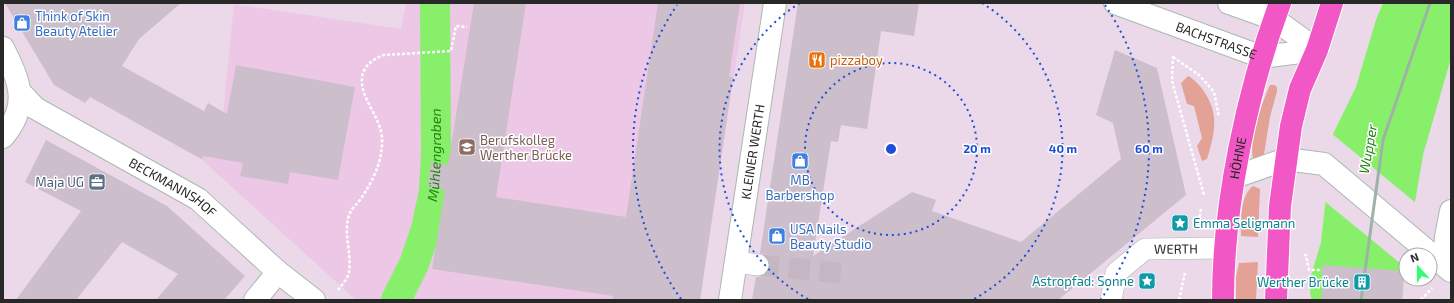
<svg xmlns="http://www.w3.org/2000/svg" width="1454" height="303" viewBox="0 0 1454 303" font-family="'Exo 2',sans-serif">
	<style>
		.education { fill: #edc8e6 }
		.green { fill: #e3a295 }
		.water { fill: #87ef6a }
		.pier { fill: #ebd9e9 }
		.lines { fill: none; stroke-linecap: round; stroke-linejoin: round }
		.canal { stroke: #87ef6a; stroke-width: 30 }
		.building { fill: #ccbecb }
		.pedestrian-tunnel { stroke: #c4b6c2; stroke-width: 21; stroke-dasharray: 21 10; stroke-linecap: butt }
		.pedestrian-casing { stroke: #aab9af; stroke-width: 22 }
		.minor-casing { stroke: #aab9af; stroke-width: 24 }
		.secondary-casing { stroke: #aab9af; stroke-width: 24 }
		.primary-casing { stroke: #fff; stroke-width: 24 }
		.path { stroke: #fff; stroke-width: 2.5; stroke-dasharray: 3 2; stroke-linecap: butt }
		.pedestrian { stroke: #fff; stroke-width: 21 }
		.minor { stroke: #fff; stroke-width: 22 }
		.secondary { stroke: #fff; stroke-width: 22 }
		.primary { stroke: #f158c6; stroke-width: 22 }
		.rail { stroke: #9cb3a5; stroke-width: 3 }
		.ring { fill: none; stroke: #1d4ed8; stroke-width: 2; stroke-dasharray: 2 4 }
		.labels { text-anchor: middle; stroke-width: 3; stroke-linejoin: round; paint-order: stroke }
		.shop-label { font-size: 13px; fill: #366cbe; stroke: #fff; text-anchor: start }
		.street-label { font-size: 13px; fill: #282828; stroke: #fff }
		.food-label { font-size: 13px; fill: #c56008; stroke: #fff; text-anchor: start }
		.education-label { font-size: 13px; fill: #785e54; stroke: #fff; text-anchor: start }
		.service-label { font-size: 13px; fill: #4e5e75; stroke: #fff; text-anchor: end }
		.culture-label { font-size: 13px; fill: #0d838f; stroke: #fff; text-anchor: end }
		.water-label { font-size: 14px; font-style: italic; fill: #1d840d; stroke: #fff }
		.centre { fill: #1d4ed8; stroke: #fff; stroke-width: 2 }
		.ring-label { font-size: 12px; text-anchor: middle; font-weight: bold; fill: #1d4ed8; stroke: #fff; stroke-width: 3; stroke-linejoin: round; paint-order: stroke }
	</style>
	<rect width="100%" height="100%" fill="#ebd9e9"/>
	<path class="education" d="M406,3H745L700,300H356L201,159L221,136L234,4L401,29Z"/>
	<g class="green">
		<path d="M1188,76C1204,85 1217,109 1214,128C1213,139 1210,149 1207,159L1202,161L1197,146L1202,138L1194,106L1187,104L1181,83Z"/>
		<path d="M1270,85H1274L1277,87V91L1270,117L1264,154L1262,158L1253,159C1249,141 1262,102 1270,85Z"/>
		<path d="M1253,186L1260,189L1258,237L1241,236C1242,220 1239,197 1253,186Z"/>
		<path d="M1258,262L1256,300H1236V277L1239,263Z"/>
	</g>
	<path class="water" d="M1383,3H1451V58L1423,155L1406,255L1402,300H1312L1310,293L1311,276L1321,242L1333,134L1356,87L1376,20Z"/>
	<path class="pier" d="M1331,133L1416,203L1409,255H1406V268L1323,200Z"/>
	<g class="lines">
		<path class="canal" id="s1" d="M396,300L414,264L426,229L434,191L436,153L435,3"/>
	</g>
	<g class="building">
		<path d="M5,3H181L139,39L122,66L204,111L208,103L227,114L236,65L355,87L338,180L290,172L288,184L240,176L243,163L204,156L201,159L90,97L85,103L54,85Z"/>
		<path d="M474,3H526L496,197L626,217L658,3H740L729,77H733L700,300H612L613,296L432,269L445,190L428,187L431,162L448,165Z"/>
		<path d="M798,3H919L914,36L881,31L867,129L841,125L838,142L831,141L813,256L912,192L936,200L932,211L1021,242L1121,159L1113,123L1096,115L1115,50L1157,68L1186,195L1058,300H752L756,277L763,276L768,272L770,267L769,260L765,255L760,253Z"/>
		<path d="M46,140L167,206L245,276L224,300H156L178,274L122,242L76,300H16L81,211L25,182Z"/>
		<path d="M1322,265L1404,271L1402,300H1322Z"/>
	</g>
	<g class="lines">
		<path class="pedestrian-tunnel" d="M758,265L849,274"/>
		<defs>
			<g id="pedestrian">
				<path d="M737,262L758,265"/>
				<path id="s2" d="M1111,300L1116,273L1145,249L1224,248"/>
			</g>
			<g id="minor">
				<path id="s3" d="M20,92L35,108L198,199L278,272L314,300"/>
				<path d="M1235,177L1286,159L1324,164L1451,271"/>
				<path d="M1444,263L1446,237L1451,211"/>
				<path d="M255,300L278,272"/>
				<path id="s4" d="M730,300L775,3"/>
			</g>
			<g id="secondary">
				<path id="s5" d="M1115,3L1262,57L1317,50"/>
				<path d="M1229,3L1274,19L1317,50"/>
				<path d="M3,48C20,82 30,105 3,137"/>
			</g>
			<g id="primary">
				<path id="s6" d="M1223,300C1223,205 1247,92 1280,3"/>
				<path d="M1276,300L1280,206L1291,126L1300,89L1317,50L1332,3"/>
			</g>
		</defs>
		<use href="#pedestrian" class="pedestrian-casing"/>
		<use href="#minor" class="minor-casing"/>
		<use href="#secondary" class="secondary-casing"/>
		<use href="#primary" class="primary-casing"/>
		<g class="path">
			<path d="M1173,56L1172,81L1204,195"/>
			<path d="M1173,57L1199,75L1214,92L1219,117"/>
			<path d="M1199,222L1201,209"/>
			<path d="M1304,255H1306L1309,270H1322"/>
			<path d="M1403,276H1406"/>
			<path d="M338,290C342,285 348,278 349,272C352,253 343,234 349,215C351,209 356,205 360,200C373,181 383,161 382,138C381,117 360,99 362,78C363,66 373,59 384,55L451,51L456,26L467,27"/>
			<path d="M1179,300L1185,273"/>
			<path d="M1421,300L1432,288"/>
		</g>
		<use href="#pedestrian" class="pedestrian"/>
		<use href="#minor" class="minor"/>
		<use href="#secondary" class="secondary"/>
		<use href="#primary" class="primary"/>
		<path class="rail" d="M1361,300L1383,140L1430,3"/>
	</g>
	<g class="ring">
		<circle cx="891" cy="149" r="86"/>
		<path d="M808 299A172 172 0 0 1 800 3M982 3A172 172 0 0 1 974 299"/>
		<path d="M681 299A258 258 0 0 1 677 5M1105 5A258 258 0 0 1 1101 299"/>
	</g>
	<defs>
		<symbol id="shop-square" viewBox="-11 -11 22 22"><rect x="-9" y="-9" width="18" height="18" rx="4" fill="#3f7fe0" stroke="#fff"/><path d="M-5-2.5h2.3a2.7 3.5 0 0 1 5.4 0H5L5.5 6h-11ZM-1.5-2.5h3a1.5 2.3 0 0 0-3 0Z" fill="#fff"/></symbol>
		<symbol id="restaurant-square" viewBox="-11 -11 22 22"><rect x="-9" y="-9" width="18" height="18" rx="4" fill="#e8710a" stroke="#fff"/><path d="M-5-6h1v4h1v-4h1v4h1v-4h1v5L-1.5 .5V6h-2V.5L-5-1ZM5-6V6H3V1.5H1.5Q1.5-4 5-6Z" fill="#fff"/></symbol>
		<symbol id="university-square" viewBox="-11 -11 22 22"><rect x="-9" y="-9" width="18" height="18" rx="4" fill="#8d6e63" stroke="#fff"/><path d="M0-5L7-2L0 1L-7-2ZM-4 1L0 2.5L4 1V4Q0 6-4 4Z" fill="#fff"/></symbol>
		<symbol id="office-square" viewBox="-11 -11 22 22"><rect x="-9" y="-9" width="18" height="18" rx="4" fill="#5c6f8a" stroke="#fff"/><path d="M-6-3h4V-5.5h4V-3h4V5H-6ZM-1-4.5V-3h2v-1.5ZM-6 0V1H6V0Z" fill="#fff"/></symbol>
		<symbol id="sight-square" viewBox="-11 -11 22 22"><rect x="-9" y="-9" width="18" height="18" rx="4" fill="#0f9aa8" stroke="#fff"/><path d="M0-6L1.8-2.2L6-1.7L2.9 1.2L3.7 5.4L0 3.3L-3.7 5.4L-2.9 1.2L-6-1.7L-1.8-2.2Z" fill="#fff"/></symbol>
		<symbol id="building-square" viewBox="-11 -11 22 22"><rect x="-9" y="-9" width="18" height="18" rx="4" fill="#0f9aa8" stroke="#fff"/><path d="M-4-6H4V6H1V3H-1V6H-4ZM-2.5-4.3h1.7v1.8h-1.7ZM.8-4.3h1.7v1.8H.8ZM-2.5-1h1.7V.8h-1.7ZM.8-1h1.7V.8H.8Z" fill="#fff"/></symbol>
	</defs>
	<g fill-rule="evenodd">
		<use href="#shop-square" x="12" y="13" width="20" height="20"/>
		<use href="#restaurant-square" x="807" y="50" width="20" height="20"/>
		<use href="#university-square" x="457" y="137" width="20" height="20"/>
		<use href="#shop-square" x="790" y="151" width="20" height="20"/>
		<use href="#office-square" x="87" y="172" width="20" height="20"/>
		<use href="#sight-square" x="1170" y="213" width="20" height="20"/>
		<use href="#shop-square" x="767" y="226" width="20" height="20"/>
		<use href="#sight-square" x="1137" y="271" width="20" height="20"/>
		<use href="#building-square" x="1352" y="272" width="20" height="20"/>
	</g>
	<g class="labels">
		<g class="shop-label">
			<text x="35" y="21">Think of Skin<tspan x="35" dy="15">Beauty Atelier</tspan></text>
			<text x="800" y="185" text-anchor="middle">MB<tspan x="800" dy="15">Barbershop</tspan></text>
			<text x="790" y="234">USA Nails<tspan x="790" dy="15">Beauty Studio</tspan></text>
		</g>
		<g class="street-label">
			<text dy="5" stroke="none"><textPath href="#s5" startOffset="108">BACHSTRASSE</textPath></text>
			<text dy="5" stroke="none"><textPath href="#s4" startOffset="150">KLEINER WERTH</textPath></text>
			<text dy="5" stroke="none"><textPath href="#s6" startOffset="143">HÖHNE</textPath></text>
			<text dy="5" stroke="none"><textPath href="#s3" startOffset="181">BECKMANNSHOF</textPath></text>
			<text dy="5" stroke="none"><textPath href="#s2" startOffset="96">WERTH</textPath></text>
		</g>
		<g class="food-label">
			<text x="830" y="65">pizzaboy</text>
		</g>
		<g class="education-label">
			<text x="480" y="145">Berufskolleg<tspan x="480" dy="15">Werther Brücke</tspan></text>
		</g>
		<g class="service-label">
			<text x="84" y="187">Maja UG</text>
		</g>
		<g class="culture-label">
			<text x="1193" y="228" text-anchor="start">Emma Seligmann</text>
			<text x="1134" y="286">Astropfad: Sonne</text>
			<text x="1349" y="287">Werther Brücke</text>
		</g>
		<g class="water-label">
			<text transform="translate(1368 149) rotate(-80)" y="5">Wupper</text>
			<text dy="5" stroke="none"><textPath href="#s1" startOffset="152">Mühlengraben</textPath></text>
		</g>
	</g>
	<circle cx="891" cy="149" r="6" class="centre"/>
	<g class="ring-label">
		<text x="977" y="153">20 m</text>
		<text x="1063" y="153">40 m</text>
		<text x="1149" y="153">60 m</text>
	</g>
	<rect width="1454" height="303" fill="none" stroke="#282828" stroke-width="8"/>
	<g transform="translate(1418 267) rotate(339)"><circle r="19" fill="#ffffff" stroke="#a9a9a9"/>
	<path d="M0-3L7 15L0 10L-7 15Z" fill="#36fb77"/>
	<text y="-6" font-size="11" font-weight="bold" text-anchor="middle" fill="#282828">N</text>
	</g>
</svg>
